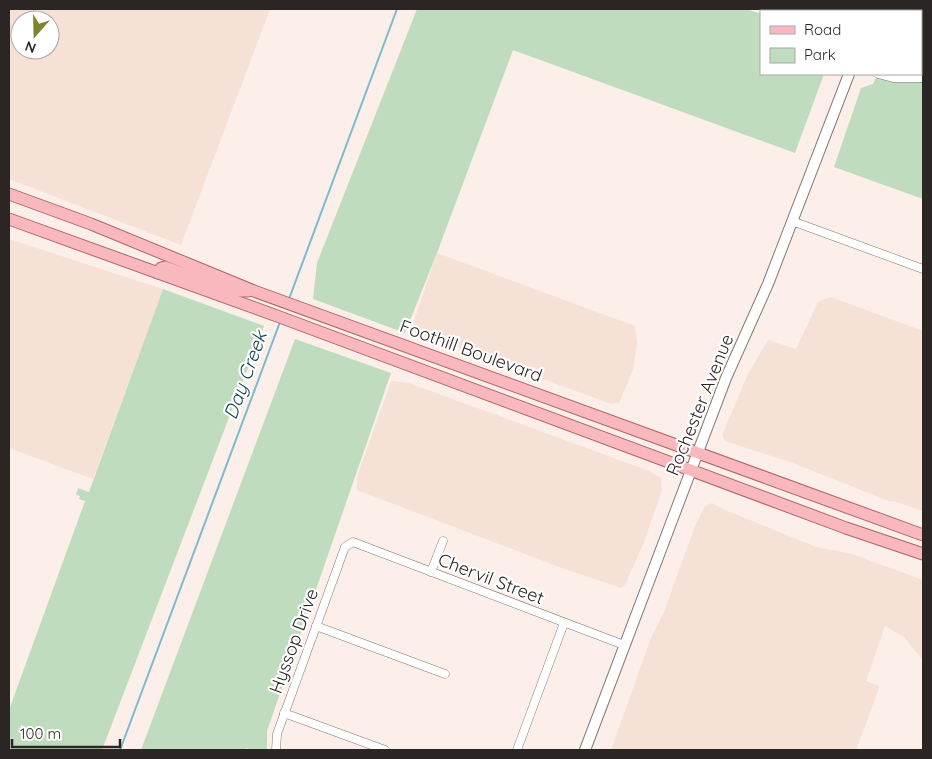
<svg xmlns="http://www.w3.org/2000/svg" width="932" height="759" viewBox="0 0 932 759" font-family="Quicksand,sans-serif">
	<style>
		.built { fill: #f6e1d7; fill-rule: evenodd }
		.green { fill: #bfddbe }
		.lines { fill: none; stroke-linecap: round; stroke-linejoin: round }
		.stream { stroke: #7dbbcc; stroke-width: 2 }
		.minor-casing { stroke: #867a74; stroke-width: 9 }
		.secondary-casing { stroke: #867a74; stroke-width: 12 }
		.primary-casing { stroke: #ad666b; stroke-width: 13 }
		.minor { stroke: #fff; stroke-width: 8 }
		.secondary { stroke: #fff; stroke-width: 10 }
		.primary { stroke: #f8b8bd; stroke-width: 11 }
		.labels { text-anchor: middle; stroke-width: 4.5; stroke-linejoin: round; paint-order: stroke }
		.street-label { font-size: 18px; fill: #2b2624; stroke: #fff }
		.water-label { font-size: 19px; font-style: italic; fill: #104754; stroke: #fff }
	</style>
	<rect width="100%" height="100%" fill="#fceee8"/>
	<g class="built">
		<path d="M9,9H270L181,245L9,179ZM20,20H50V50H20Z"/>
		<path d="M9,239L163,289L93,479L9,448Z"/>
		<path d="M437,253L635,326L637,343L633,369L619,403L611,404L411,330Z"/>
		<path d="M831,297L923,331V511L894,501L891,502L793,463L725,441L722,435L749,372L768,340L796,349L818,302Z"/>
		<path d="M391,381L409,383L649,471L661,478L662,490L644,542L625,585L621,588L570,571L357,490V477Z"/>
		<path d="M712,503L725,510L816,547L852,554L923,580V660L903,636L885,626L866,681L879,686V688L856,750H611L651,638L664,612L695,526L705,506Z"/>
	</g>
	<g class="green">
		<path d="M417,9H746L761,14V74H824L795,153L513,50L437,253L405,333L313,299L317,263Z"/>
		<path d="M898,9H923V199L834,167L861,88L873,84L878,74H921V11H897Z"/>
		<path d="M163,289L264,326L102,750H9V710L85,501L79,499L80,496L76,495L78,488L89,492Z"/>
		<path d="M295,339L391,373L267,731V750H251L246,748L245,750H141Z"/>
	</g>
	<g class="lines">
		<g class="stream">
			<path d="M289,299L397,9"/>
			<path d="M120,750L280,322"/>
		</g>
		<defs>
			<g id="minor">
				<path d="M921,68L923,67"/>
				<path d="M878,74L893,78H923"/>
				<path d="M792,221L923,269"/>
				<path d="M431,572L443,541"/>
				<path d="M316,626L445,674"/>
				<path d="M284,713L385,750"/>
				<path d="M276,750L277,734L345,547L353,542L624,645"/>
				<path d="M517,750L564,623"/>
			</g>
			<g id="secondary">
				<path d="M872,11L873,9"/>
				<path d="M585,750L726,378L768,284L849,74"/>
			</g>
			<g id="primary">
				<path d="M9,194L91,224L254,291L923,535"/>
				<path d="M9,219L277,316L846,528L923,554"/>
				<path d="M158,273L161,268L165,267L233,291H248"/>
			</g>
		</defs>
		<use href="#minor" class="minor-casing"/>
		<use href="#secondary" class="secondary-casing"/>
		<use href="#primary" class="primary-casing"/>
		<use href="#minor" class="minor"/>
		<use href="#secondary" class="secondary"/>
		<use href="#primary" class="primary"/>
	</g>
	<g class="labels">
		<g class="street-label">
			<text transform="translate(471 351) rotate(20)" y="6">Foothill Boulevard</text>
			<text transform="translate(700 405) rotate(-68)" y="6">Rochester Avenue</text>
			<text transform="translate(491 579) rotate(21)" y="6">Chervil Street</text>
			<text transform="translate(294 641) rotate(-70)" y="6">Hyssop Drive</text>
		</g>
		<g class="water-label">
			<text transform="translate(245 375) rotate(-70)" y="7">Day Creek</text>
		</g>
	</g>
	<rect width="932" height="759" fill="none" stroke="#2b2624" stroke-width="20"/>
	<rect x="760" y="10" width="162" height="65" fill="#ffffff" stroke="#aaa8a7"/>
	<rect x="770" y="26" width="25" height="8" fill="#f8b8bd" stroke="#aaa8a7"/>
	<text x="804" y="35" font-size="15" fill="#2b2624">Road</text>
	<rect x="770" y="48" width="25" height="15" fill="#bfddbe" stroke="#aaa8a7"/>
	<text x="804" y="60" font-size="15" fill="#2b2624">Park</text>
	<g transform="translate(35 35) rotate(200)"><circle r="24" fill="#ffffff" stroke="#aaa8a7"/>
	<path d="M0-4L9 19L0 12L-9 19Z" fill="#80842e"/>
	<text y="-8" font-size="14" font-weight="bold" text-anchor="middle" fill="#2b2624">N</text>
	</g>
	<path d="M12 739v8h108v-8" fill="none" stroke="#2b2624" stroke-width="2.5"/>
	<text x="20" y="739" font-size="15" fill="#2b2624" stroke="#ffffff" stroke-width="4" paint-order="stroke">100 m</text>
</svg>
